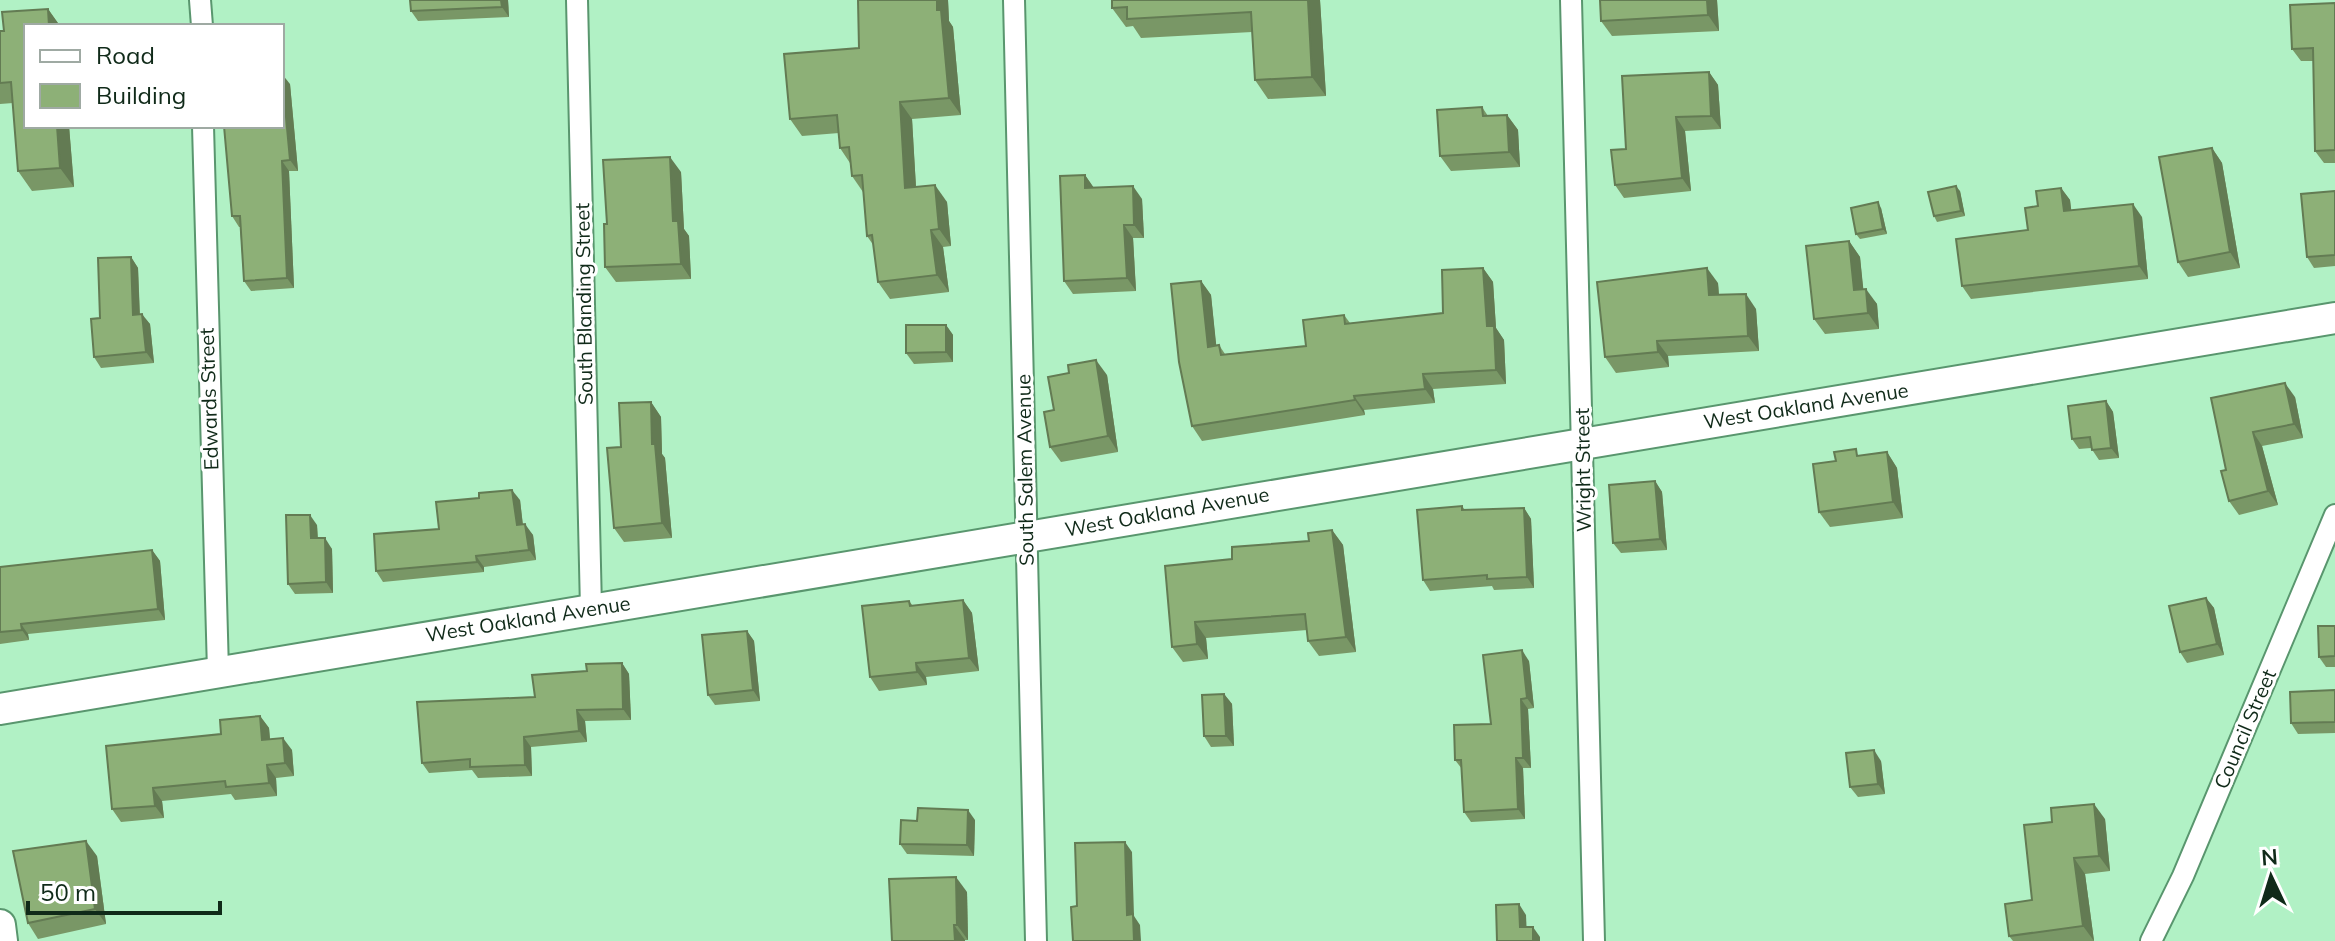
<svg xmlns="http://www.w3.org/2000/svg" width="2335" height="941" viewBox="0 0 2335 941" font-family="Mulish,sans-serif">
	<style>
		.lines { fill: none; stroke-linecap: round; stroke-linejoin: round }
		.street-casing { stroke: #59966e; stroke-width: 24 }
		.secondary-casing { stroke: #59966e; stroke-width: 34 }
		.street { stroke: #fff; stroke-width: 20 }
		.secondary { stroke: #fff; stroke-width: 30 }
		.wall { fill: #799766 }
		.shaded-wall { fill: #637b53 }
		.building { fill: #8db077; stroke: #637b53; stroke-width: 2 }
		.labels { text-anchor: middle; stroke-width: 6; stroke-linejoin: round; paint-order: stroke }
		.street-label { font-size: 20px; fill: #102a19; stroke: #fff }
	</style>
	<rect width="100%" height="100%" fill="#b1f1c5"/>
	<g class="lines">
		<defs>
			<g id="street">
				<path d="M200,0L202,26"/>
				<path d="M577,0L591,609"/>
				<path d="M1014,0L1036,941"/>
				<path d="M1571,0L1594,941"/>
				<path d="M203,126L218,671"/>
				<path d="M2151,941L2183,876L2335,515"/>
			</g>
			<g id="secondary">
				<path d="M0,709L2335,318"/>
				<path d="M0,925L2,941"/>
			</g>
		</defs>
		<use href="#street" class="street-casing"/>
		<use href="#secondary" class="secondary-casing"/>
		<use href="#street" class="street"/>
		<use href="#secondary" class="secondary"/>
	</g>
	<g class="wall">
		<path d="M410,0H508L509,17L418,21L411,11Z"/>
		<path d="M858,0H948L949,21L953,27L961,115L912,119L916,187L947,202L951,246L943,247L949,292L890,299L878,282L874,246L867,236L863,192L852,176L850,163L840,148L839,133L802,136L790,119L859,48Z"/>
		<path d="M1112,0H1320L1326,96L1268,99L1255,80L1252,32L1141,38L1133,26L1126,27L1112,8Z"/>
		<path d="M1717,0L1719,31L1612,36L1601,21Z"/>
		<path d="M2335,3V163H2324L2315,151L2313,61H2301L2292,49Z"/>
		<path d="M48,9L60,26H26L69,126L74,187L32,191L18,171L13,103L0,104V31H4Z"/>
		<path d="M1709,72L1718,85L1721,129L1685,131L1691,191L1624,198L1615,185L1626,149Z"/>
		<path d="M290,84L298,171H289L294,288L251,291L244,281L240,227H239L232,216Z"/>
		<path d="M1482,107L1488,116L1507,115L1518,130L1520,167L1451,171L1440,156Z"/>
		<path d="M2212,148L2222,163L2240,268L2188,277L2178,262Z"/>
		<path d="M681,172L684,229L689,236L691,279L616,282L605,267L607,224Z"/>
		<path d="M1085,175L1093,187L1142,199L1144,238H1133L1136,291L1073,294L1064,281Z"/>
		<path d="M2061,188L2070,200L2071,211L2142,217L2148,279L1971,299L1962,286L2028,230L2038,206Z"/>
		<path d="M1960,191L1965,216L1937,222L1934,216Z"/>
		<path d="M2335,191V266L2314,268L2307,257Z"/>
		<path d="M1881,208L1887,234L1860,239L1856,234Z"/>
		<path d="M1849,241L1860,257L1863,289L1877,304L1879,329L1825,334L1814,319Z"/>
		<path d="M131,257L138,268L140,314L150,324L154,363L101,368L94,357L100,318Z"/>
		<path d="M1483,268L1493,282L1496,328L1504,340L1506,384L1433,389L1435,403L1364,410L1365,415L1202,441L1192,426L1201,281L1211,295L1216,346L1219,345L1225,354L1306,346L1344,315L1350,323L1443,313Z"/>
		<path d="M1718,283L1719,295L1756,309L1759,351L1668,356L1669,367L1616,373L1605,357Z"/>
		<path d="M946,325L953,335V362L914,364L906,353Z"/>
		<path d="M1107,375L1118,452L1061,462L1050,447L1054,410Z"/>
		<path d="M2295,397L2303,438L2262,446L2278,505L2239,515L2229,501L2226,470L2211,398Z"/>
		<path d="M2106,401L2113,412L2119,458L2099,460L2091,448L2079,449L2072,439Z"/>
		<path d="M651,402L661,417L662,454L665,458L672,538L624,542L614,528L621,447Z"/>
		<path d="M1887,452L1897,468L1903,518L1830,527L1819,512L1836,461Z"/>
		<path d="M1655,481L1662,492L1667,550L1621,553L1613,543Z"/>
		<path d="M520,500L523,525L533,535L536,560L484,567V572L383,582L376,571L439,529Z"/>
		<path d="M1462,506L1465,510L1524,508L1531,519L1534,588L1494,590L1492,586L1430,591L1423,580Z"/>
		<path d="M317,525L318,538L332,549L333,593L295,594L288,584Z"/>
		<path d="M1332,530L1343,545L1356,652L1319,656L1308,641L1307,630L1206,638L1208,659L1183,662L1172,647L1232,559L1309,541Z"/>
		<path d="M152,550L160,561L165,620L28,634L29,640L0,644V567Z"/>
		<path d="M2206,598L2214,608L2224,655L2187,663L2180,652Z"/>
		<path d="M963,600L972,613L979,671L926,677L927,685L879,691L870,677L909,601L913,606Z"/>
		<path d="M2335,626V667H2326L2319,657Z"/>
		<path d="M747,631L754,641L760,701L715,705L708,695Z"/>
		<path d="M1529,661L1534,708L1528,709L1531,768H1523L1525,819L1471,822L1464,812L1462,769L1455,760L1491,724Z"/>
		<path d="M622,663L629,674L631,720L585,721L587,742L531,747L532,776L478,778L472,770L429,773L422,763L535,697L587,671Z"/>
		<path d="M2335,690V733L2298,734L2291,723Z"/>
		<path d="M1224,694L1232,704L1234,746L1211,747L1204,736Z"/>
		<path d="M260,716L269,728L270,739L292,750L294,776L276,778L277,796L235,800L231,794L162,801L164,818L121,822L112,809L221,734Z"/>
		<path d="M1881,761L1885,794L1858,797L1850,787Z"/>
		<path d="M2105,819L2110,871L2085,874L2094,941H2013L2009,936L2032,900Z"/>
		<path d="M975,820L974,856L907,854L900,844Z"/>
		<path d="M97,856L106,924L38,939L28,923Z"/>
		<path d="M967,892L968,940L892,941Z"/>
	</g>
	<g class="shaded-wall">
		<path d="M501,0H508L509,17L502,7Z"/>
		<path d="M937,0H948L949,21L953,27L961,115L949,98Z"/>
		<path d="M1308,0H1320L1326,96L1312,77Z"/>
		<path d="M1707,0H1717L1719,31L1708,15Z"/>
		<path d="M48,9L60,26H49Z"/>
		<path d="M1709,72L1718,85L1721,129L1711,116Z"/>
		<path d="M282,74L290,84L298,171L290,160Z"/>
		<path d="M900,102L912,119L917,205L905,188Z"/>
		<path d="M1507,115L1518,130L1520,167L1509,152Z"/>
		<path d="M1676,117L1685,131L1691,191L1682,178Z"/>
		<path d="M57,126H69L74,187L60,168Z"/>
		<path d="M2212,148L2222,163L2240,268L2230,252Z"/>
		<path d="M670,157L681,172L684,229L689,236L691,279L681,264L673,221Z"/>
		<path d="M282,161L289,171L294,288L287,278Z"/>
		<path d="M1085,175L1094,188H1085Z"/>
		<path d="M935,185L947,202L951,246L939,229Z"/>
		<path d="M1133,186L1142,199L1144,238L1134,225Z"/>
		<path d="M1956,186L1960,191L1965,216L1961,211Z"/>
		<path d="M2061,188L2070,200L2073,224L2064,211Z"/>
		<path d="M1878,202L1881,208L1887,234L1883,229Z"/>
		<path d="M2133,204L2142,217L2148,279L2139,266Z"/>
		<path d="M1124,225L1133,238L1136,291L1127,278Z"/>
		<path d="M931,230L943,247L949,292L937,275Z"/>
		<path d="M1849,241L1860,257L1865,305L1854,290Z"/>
		<path d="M131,257L138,268L140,325L133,315Z"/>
		<path d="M1483,268L1493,282L1496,328L1504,340L1506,384L1496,370L1487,326Z"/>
		<path d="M1707,268L1718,283L1720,311L1709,295Z"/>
		<path d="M1201,281L1211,295L1218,362L1208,347Z"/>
		<path d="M1866,289L1877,304L1879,329L1868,313Z"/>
		<path d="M1746,294L1756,309L1759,351L1748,336Z"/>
		<path d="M142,314L150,324L154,363L146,352Z"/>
		<path d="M946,325L953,335V362L946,352Z"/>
		<path d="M1657,341L1668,356L1669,367L1658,352Z"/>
		<path d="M1096,360L1107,375L1118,452L1108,436Z"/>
		<path d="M1423,374L1433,389L1435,403L1425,389Z"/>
		<path d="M2285,383L2295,397L2303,438L2294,424Z"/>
		<path d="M1354,396L1364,410L1365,415L1355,400Z"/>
		<path d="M2106,401L2113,412L2119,458L2111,448Z"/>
		<path d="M651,402L661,417L662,454L665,458L672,538L662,523L652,444Z"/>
		<path d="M2253,432L2262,446L2278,505L2268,491Z"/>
		<path d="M1887,452L1897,468L1903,518L1893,502Z"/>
		<path d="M1655,481L1662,492L1667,550L1660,539Z"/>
		<path d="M512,490L520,500L524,536L517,525Z"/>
		<path d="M1524,508L1531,519L1534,588L1527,577Z"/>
		<path d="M310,515L317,525L318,549L311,538Z"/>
		<path d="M525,524L533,535L536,560L529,550Z"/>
		<path d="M1332,530L1343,545L1356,652L1346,637Z"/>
		<path d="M325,538L332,549L333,593L326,582Z"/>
		<path d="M152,550L160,561L165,620L158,609Z"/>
		<path d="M476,556L484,567V572L477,562Z"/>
		<path d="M2206,598L2214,608L2224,655L2217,644Z"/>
		<path d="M963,600L972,613L979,671L969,658Z"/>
		<path d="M1195,622L1206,638L1208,659L1197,644Z"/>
		<path d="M21,624L28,634L29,640L22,630Z"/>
		<path d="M747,631L754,641L760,701L753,690Z"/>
		<path d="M1522,650L1529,661L1534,708L1527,698Z"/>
		<path d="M622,663L629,674L631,720L623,709Z"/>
		<path d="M916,663L926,677L927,685L917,672Z"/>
		<path d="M1224,694L1232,704L1234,746L1226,736Z"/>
		<path d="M1521,699L1528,709L1531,768L1523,758Z"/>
		<path d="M577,710L585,721L587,742L579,731Z"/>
		<path d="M260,716L269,728L271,752L262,740Z"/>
		<path d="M524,737L531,747L532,776L525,765Z"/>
		<path d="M283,738L292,750L294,776L285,763Z"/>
		<path d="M1874,750L1881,761L1885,794L1878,784Z"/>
		<path d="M1516,758L1523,768L1525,819L1518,809Z"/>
		<path d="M267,765L276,778L277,796L269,783Z"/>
		<path d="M153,788L162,801L164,818L155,806Z"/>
		<path d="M2094,804L2105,819L2110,871L2099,856Z"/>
		<path d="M968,810L975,820L974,856L967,845Z"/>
		<path d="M86,841L97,856L106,924L95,909Z"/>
		<path d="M1125,842L1132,852L1134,916L1140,925L1141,941H1134L1127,915Z"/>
		<path d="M2074,858L2085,874L2094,941L2083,926Z"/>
		<path d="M956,877L967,892L968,940L957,925Z"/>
		<path d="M1519,904L1526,915L1527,938L1520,927Z"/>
		<path d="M954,925L965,940V941H955Z"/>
		<path d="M1533,927L1540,937V941H1533Z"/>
	</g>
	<g class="building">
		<path d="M410,0H501L502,7L411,11Z"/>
		<path d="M858,0H937V10H941L949,98L900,102L905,188L935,185L939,229L931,230L937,275L878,282L872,235L867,236L862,175L852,176L849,147L840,148L837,115L790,119L784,54L859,48Z"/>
		<path d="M1112,0H1308L1312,77L1255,80L1251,12L1127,19V7L1112,8Z"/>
		<path d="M1600,0H1707L1708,15L1601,21Z"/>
		<path d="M2335,3V150L2315,151L2313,48L2292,49L2290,5Z"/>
		<path d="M48,9L49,26H26V126H57L60,168L18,171L11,82L0,83V31H4L2,12Z"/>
		<path d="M1709,72L1711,116L1676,117L1682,178L1615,185L1611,150L1626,149L1622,76Z"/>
		<path d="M282,74L290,160L282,161L287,278L244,281L240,216H232L224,126H282Z"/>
		<path d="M1482,107L1483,116L1507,115L1509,152L1440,156L1437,110Z"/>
		<path d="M2212,148L2230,252L2178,262L2159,157Z"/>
		<path d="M670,157L673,221H678L681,264L605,267L604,224H607L603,160Z"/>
		<path d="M1085,175V188L1133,186L1134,225H1124L1127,278L1064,281L1060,176Z"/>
		<path d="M1956,186L1961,211L1934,216L1928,192Z"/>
		<path d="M2061,188L2064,211L2133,204L2139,266L1962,286L1956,239L2028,230L2025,208L2038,206L2036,191Z"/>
		<path d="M2335,191V255L2307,257L2301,194Z"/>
		<path d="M1878,202L1883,229L1856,234L1851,208Z"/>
		<path d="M1849,241L1854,290L1866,289L1868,313L1814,319L1806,246Z"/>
		<path d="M131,257L133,315L142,314L146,352L94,357L91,319L100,318L98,258Z"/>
		<path d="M1483,268L1487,326H1494L1496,370L1423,374L1425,389L1354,396L1355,400L1192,426L1179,362L1171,284L1201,281L1208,347L1219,345L1221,355L1306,346L1303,320L1344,315L1345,324L1443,313L1442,270Z"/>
		<path d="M1707,268L1709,295L1746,294L1748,336L1657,341L1658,352L1605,357L1597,282Z"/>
		<path d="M906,325H946V352L906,353Z"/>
		<path d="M1096,360L1108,436L1050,447L1044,412L1054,410L1048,377L1069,373L1068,365Z"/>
		<path d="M2285,383L2294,424L2253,432L2268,491L2229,501L2221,471L2226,470L2211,398Z"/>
		<path d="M2106,401L2111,448L2092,450L2090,437L2072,439L2068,406Z"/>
		<path d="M651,402L652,444H655L662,523L614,528L607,448L621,447L619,403Z"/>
		<path d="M1856,449L1857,456L1887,452L1893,502L1819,512L1813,464L1836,461L1834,452Z"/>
		<path d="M1655,481L1660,539L1613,543L1609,485Z"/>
		<path d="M512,490L517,525L525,524L529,550L476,556L477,562L376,571L374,534L439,529L436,502L479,498V493Z"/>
		<path d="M1462,506V510L1524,508L1527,577L1487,579V575L1423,580L1417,510Z"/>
		<path d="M286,515H310L311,538H325L326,582L288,584Z"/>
		<path d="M1332,530L1346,637L1308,641L1305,614L1195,622L1197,644L1172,647L1165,566L1232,559V547L1309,541L1308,533Z"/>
		<path d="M152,550L158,609L21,624L22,630L0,632V567Z"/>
		<path d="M2206,598L2217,644L2180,652L2169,606Z"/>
		<path d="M963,600L969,658L916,663L917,672L870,677L862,606L909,601L910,606Z"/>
		<path d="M2318,626H2335V656L2319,657Z"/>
		<path d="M747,631L753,690L708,695L702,635Z"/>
		<path d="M1522,650L1527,698L1521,699L1523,758H1516L1518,809L1464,812L1461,760H1455L1454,725L1491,724L1483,655Z"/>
		<path d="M622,663L623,709L577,710L579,731L524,737L525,765L470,767V759L422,763L417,702L535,697L532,675L587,671L586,664Z"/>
		<path d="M2335,690V722L2291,723L2290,692Z"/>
		<path d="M1224,694L1226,736H1204L1202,695Z"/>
		<path d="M260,716L262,740L283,738L285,763L267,765L269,783L226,787L225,781L153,788L155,806L112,809L106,746L221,734L220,720Z"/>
		<path d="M1874,750L1878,784L1850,787L1846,753Z"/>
		<path d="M2094,804L2099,856L2074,858L2083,926L2009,936L2005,904L2032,900L2024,825L2052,822L2051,808Z"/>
		<path d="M918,808L968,810L967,845L900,844L901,820L917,821Z"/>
		<path d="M86,841L95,909L28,923L13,851Z"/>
		<path d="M1125,842L1127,915L1133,914L1134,941H1073L1071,907L1077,906L1075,843Z"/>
		<path d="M956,877L957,925H954L955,941H892L889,879Z"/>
		<path d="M1519,904L1520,927H1533V941H1497L1496,905Z"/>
	</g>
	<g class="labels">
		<g class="street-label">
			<text transform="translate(584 304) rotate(-91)" y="7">South Blanding Street</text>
			<text transform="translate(209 399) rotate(-92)" y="7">Edwards Street</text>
			<text transform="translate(1806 406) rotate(-9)" y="7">West Oakland Avenue</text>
			<text transform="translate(1025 470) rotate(-91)" y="7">South Salem Avenue</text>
			<text transform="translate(1583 470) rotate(-91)" y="7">Wright Street</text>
			<text transform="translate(1167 512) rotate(-10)" y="7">West Oakland Avenue</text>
			<text transform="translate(528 619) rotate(-9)" y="7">West Oakland Avenue</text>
			<text transform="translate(2245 729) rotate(-67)" y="7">Council Street</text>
		</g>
	</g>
	<rect x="24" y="24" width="260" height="104" fill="#ffffff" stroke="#9faaa3" stroke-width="2"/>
	<rect x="40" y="50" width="40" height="12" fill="#ffffff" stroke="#9faaa3" stroke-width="2"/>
	<text x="96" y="64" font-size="24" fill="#102a19">Road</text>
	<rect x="40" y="84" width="40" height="24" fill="#8db077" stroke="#9faaa3" stroke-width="2"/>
	<text x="96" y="104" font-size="24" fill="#102a19">Building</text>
	<g transform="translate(2271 877) rotate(356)" stroke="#ffffff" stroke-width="6" paint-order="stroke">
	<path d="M0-6L14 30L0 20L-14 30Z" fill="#102a19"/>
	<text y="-12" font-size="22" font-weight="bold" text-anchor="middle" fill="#102a19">N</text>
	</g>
	<path d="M28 901v12h192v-12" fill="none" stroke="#102a19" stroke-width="4"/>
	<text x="40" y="901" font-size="24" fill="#102a19" stroke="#ffffff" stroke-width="6" paint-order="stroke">50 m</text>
</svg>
